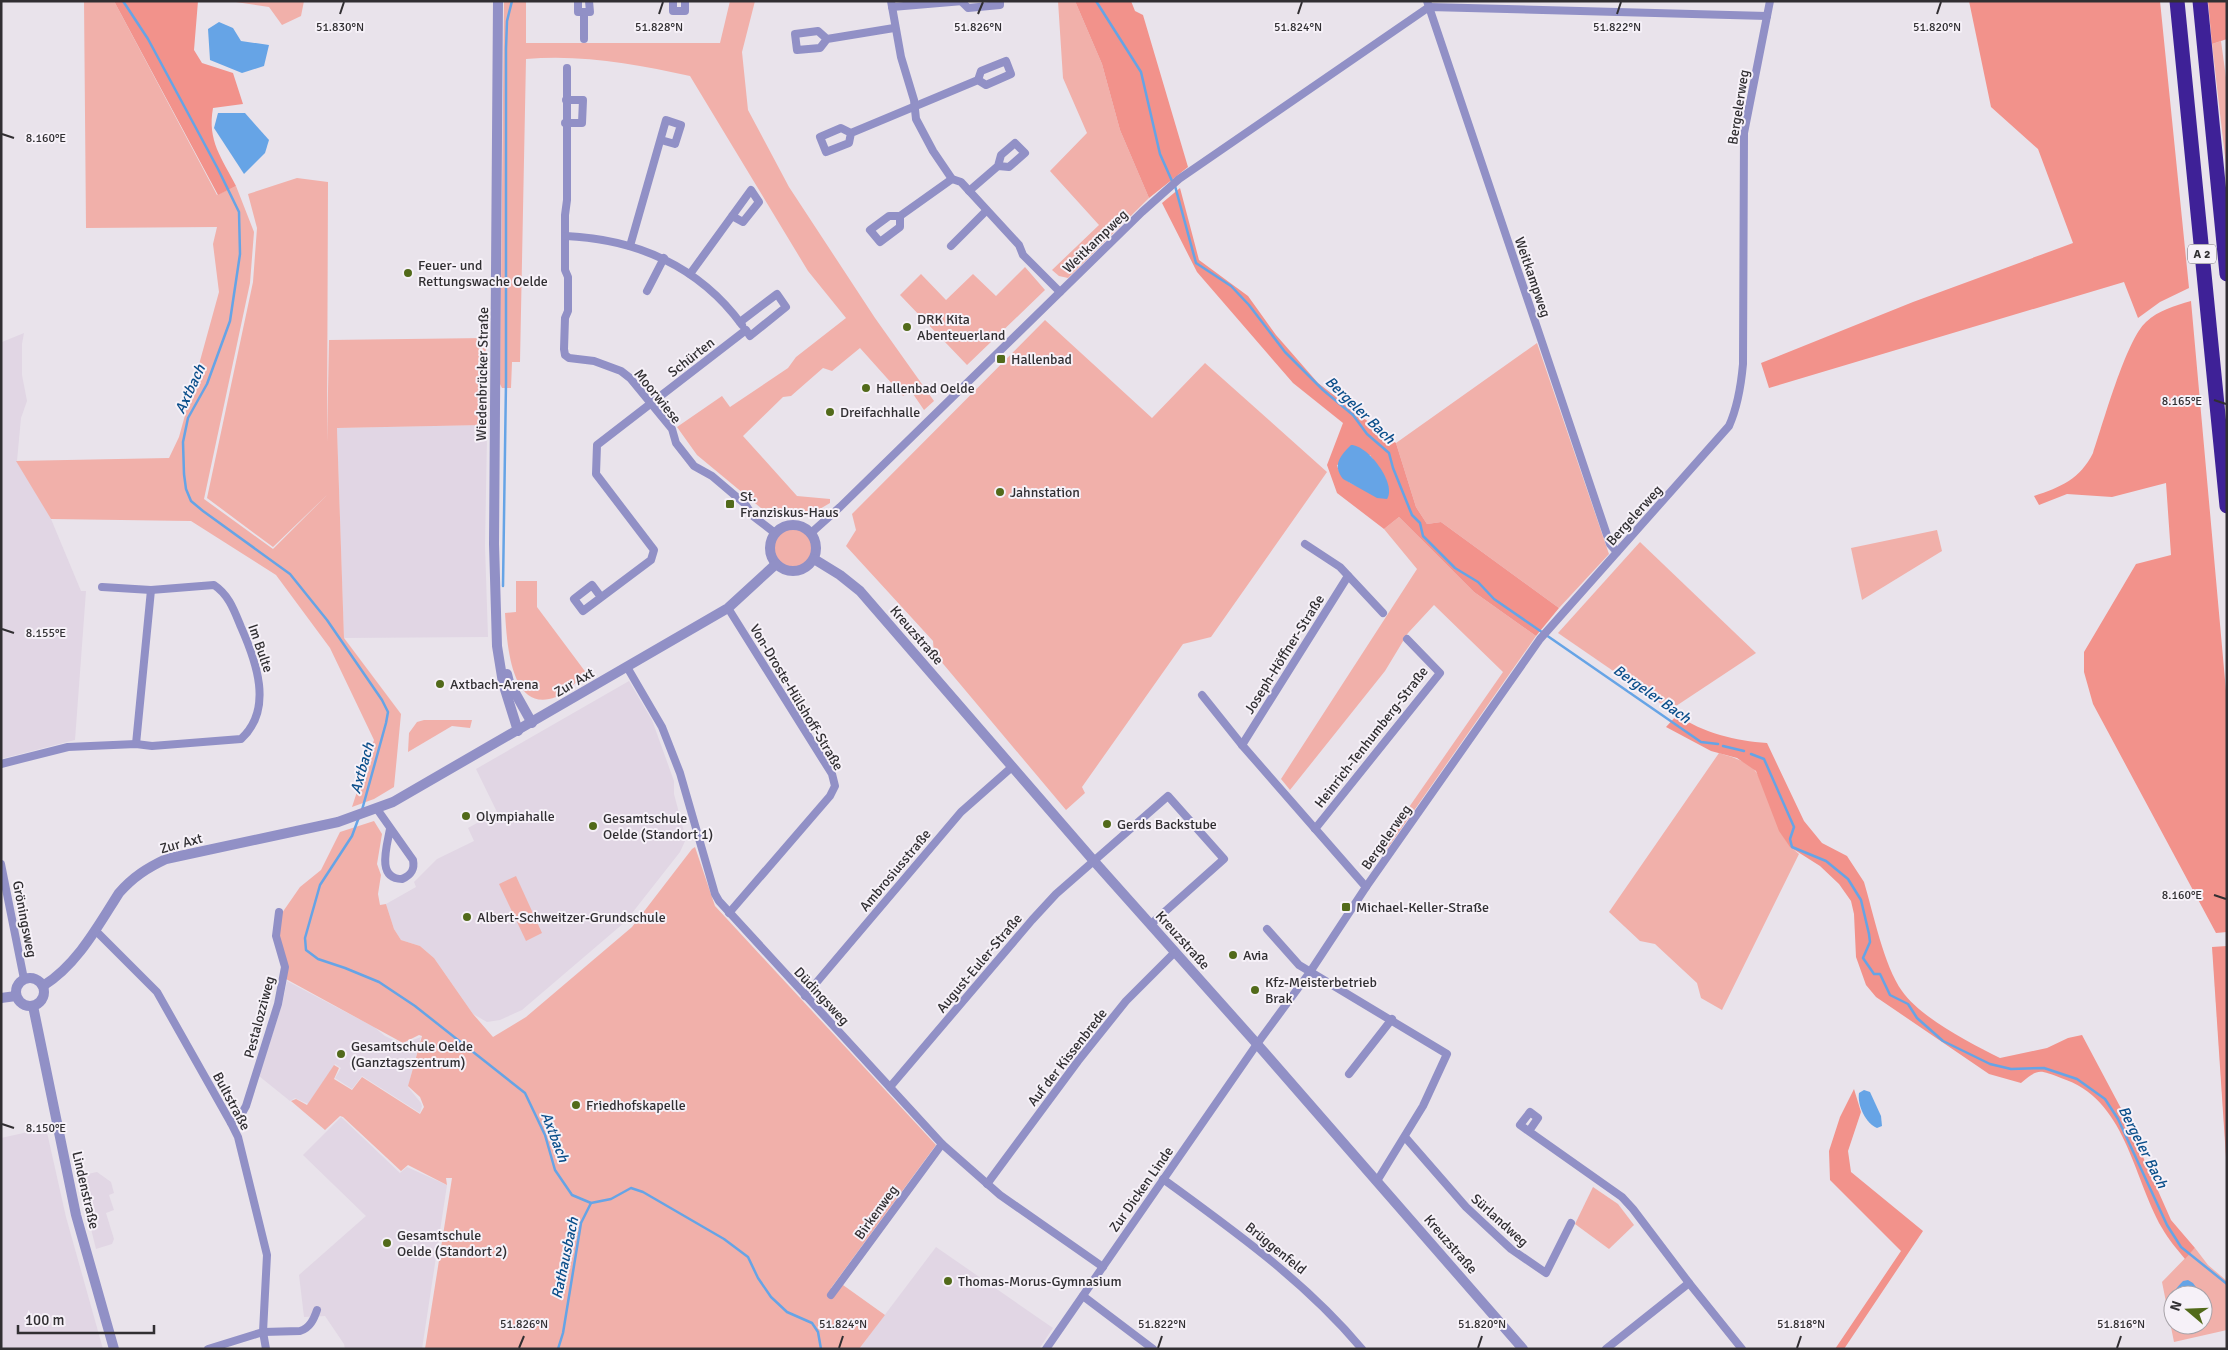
<svg xmlns="http://www.w3.org/2000/svg" width="2228" height="1350" viewBox="0 0 2228 1350" font-family="Signika,sans-serif">
	<style>
		.built { fill: #e1d6e4 }
		.green { fill: #f1b0aa; fill-rule: evenodd }
		.forest { fill: #f2928b; fill-rule: evenodd }
		.water { fill: #66a4e6 }
		.lines { fill: none; stroke-linecap: round; stroke-linejoin: round }
		.stream { stroke: #66a4e6; stroke-width: 2.5 }
		.minor { stroke: #9190c6; stroke-width: 8 }
		.tertiary { stroke: #9190c6; stroke-width: 10 }
		.motorway { stroke: #3e2197; stroke-width: 15 }
		.ticks { fill: none; stroke: #312f32; stroke-width: 2 }
		.poi-dot { fill: #526a1a; stroke: #f6f1f8; stroke-width: 2 }
		.labels { text-anchor: middle; stroke-width: 4; stroke-linejoin: round; paint-order: stroke }
		.shield { fill: #f6f1f8; stroke: #6c696d; stroke-width: 1 }
		.shield-label { font-size: 12px; font-weight: bold; fill: #312f32 }
		.street-label { font-size: 14px; fill: #312f32; stroke: #f6f1f8 }
		.poi-label { font-size: 14px; fill: #312f32; stroke: #f6f1f8; text-anchor: start }
		.water-label { font-size: 15px; font-style: italic; fill: #0a4e8a; stroke: #f6f1f8 }
		.ticks-label { font-size: 12px; text-anchor: middle; fill: #312f32; stroke: #f6f1f8; stroke-width: 4; stroke-linejoin: round; paint-order: stroke }
	</style>
	<rect width="100%" height="100%" fill="#e9e3eb"/>
	<g class="built">
		<path d="M24,333L22,344V375L27,401L21,418L17,461L51,519L81,591H86L75,740L1,759L2,342Z"/>
		<path d="M484,425L487,437L485,546L488,637L344,638L337,428Z"/>
		<path d="M629,681L652,720L674,781V794L686,839L680,852L625,922L522,1010L500,1020L487,1022L473,1014L434,958L420,946L401,940L394,929L386,904L416,887L414,882L437,859L474,841L468,828L497,812L476,769Z"/>
		<path d="M287,981L374,1027L385,1036L402,1044L421,1037L408,1087L421,1103L422,1106L420,1113L362,1076L352,1089L335,1078L341,1068L335,1064L308,1104L295,1098L290,1101L259,1076L282,1005Z"/>
		<path d="M341,1117L400,1173L407,1167L447,1185L422,1349H345L344,1344L325,1316L304,1317L299,1275L366,1216L303,1155Z"/>
		<path d="M46,1128L66,1217L103,1349H1V1138Z"/>
		<path d="M97,1172L111,1182L114,1193L109,1195L114,1210L106,1213L114,1239L112,1244L96,1249L78,1176Z"/>
		<path d="M936,1247L1053,1328L1039,1349H859Z"/>
	</g>
	<g class="green">
		<path d="M84,1H114L217,195L236,186L254,232L250,283L204,499L273,549L327,495L273,547L207,498L253,282L257,228L248,194L297,178L328,182L327,442L329,340L486,338L484,425L337,428L344,638L401,714L394,787L374,799L352,807L374,740L330,648L276,575L191,521L51,519L16,461L169,458L179,437L219,292L213,244L217,227L86,228Z"/>
		<path d="M229,1H304L301,16L282,25L269,7Z"/>
		<path d="M504,1H526V43H720L730,1H755L742,52L748,110L789,187L875,318L934,401L924,410L911,391L903,396L860,348L832,371L823,368L791,396L783,397L743,436L797,496L830,499V503L813,513H767L697,455L677,427L722,396L730,407L788,368L796,357L846,318L808,271L690,76C636,64 581,54 526,59L520,362H512L511,388H502L500,384Z"/>
		<path d="M1058,1H1075L1102,64L1120,130L1149,198L1068,278L1059,276L1052,270L1099,225L1050,171L1087,133L1063,78Z"/>
		<path d="M2221,41L2227,85V174L2212,44Z"/>
		<path d="M1025,267L1045,290L967,365L900,295L921,274L946,300L973,274L996,296Z"/>
		<path d="M1045,320L1152,418L1205,363L1327,472L1211,637L1183,644L1082,787L1085,793L1066,810L934,653L933,641L846,546L856,530L852,514Z"/>
		<path d="M1537,343L1609,554L1559,608L1441,522L1427,524L1416,507L1396,443Z"/>
		<path d="M1399,517L1474,592L1536,636L1385,852L1375,856L1503,672L1434,605L1408,633L1385,671L1290,790L1281,779L1417,569L1384,529Z"/>
		<circle cx="793" cy="548" r="19"/>
		<path d="M1937,530L1942,551L1862,600L1851,548Z"/>
		<path d="M1640,542L1756,653L1670,710L1558,633Z"/>
		<path d="M516,581H537V607L587,674C577,681 566,692 556,697C510,715 507,641 505,613L516,612Z"/>
		<path d="M424,720H472L470,728L452,726L408,752L409,733L417,722Z"/>
		<path d="M1719,753C1731,757 1749,761 1756,772C1776,800 1770,831 1799,854L1722,1010L1701,998L1697,983L1655,944L1640,941L1609,912Z"/>
		<path d="M374,821L382,834L377,864L381,875L378,894L380,905L386,904L394,929L401,940L420,946L434,958L473,1014L493,1037L526,1017L632,927L692,849L695,847L715,906L936,1145L831,1288L843,1285L885,1315L859,1349H425L452,1178H446L447,1185L408,1165L401,1171L343,1117L340,1116L325,1130L291,1101L296,1099L307,1105L334,1065L339,1068L334,1079L352,1090L362,1077L420,1114L424,1107L420,1097L408,1086L422,1036L419,1035L403,1043L286,979L279,937L282,913L300,887L321,870L340,832Z"/>
		<path d="M516,876L542,933L526,941L499,884Z"/>
		<path d="M1593,1187L1618,1204L1634,1225L1609,1249L1575,1224Z"/>
		<path d="M2195,1248L2208,1265L2227,1281V1330L2174,1342L2162,1282ZM2173,1295H2203V1325H2173Z"/>
	</g>
	<g class="forest">
		<path d="M114,1H198L194,50L202,63L233,73L243,104L213,108C207,141 222,158 236,186L218,195Z"/>
		<path d="M1075,1H1131L1135,11L1143,15L1188,167L1149,198L1120,130L1102,64Z"/>
		<path d="M1969,1H2160L2189,288L2160,302L2138,318L2124,282L1769,388L1761,363L1913,302L2073,243L2038,149L1991,107Z"/>
		<path d="M2208,1H2227V39L2212,44Z"/>
		<path d="M1180,188L1199,260L1248,296L1276,335L1318,383L1396,443L1416,507L1427,524L1441,522L1559,608L1536,636L1474,592L1399,517L1384,529L1337,493L1327,465L1343,423L1293,383L1197,272L1162,203ZM1370,455L1386,479L1363,489C1350,483 1341,480 1337,465Z"/>
		<path d="M2191,301L2227,702V932L2216,933L2093,704L2084,672V652L2136,564L2171,555L2166,483L2112,497L2067,494L2039,505L2034,496C2061,487 2080,479 2093,453C2103,424 2126,340 2146,322C2159,310 2174,306 2191,301Z"/>
		<path d="M1677,715C1703,733 1736,741 1767,743L1804,821L1822,843L1847,856L1864,882C1873,912 1884,966 1902,991C1921,1018 1970,1043 2000,1058L2047,1048L2068,1038L2082,1035L2124,1114L2171,1220L2195,1248L2185,1259C2177,1249 2168,1239 2162,1228C2132,1175 2126,1099 2061,1078C2039,1070 2039,1068 2021,1083L1989,1074L1876,997L1866,985L1856,957L1854,914L1851,901L1839,884L1820,866L1790,847L1779,831L1756,771L1737,758L1711,751L1666,727Z"/>
		<path d="M2227,946V1172L2212,947Z"/>
		<path d="M1854,1089L1861,1112L1848,1151L1851,1172L1923,1231L1844,1349H1835L1901,1251L1830,1180L1829,1151L1840,1117Z"/>
	</g>
	<g class="water">
		<path d="M219,22L233,28L241,41L269,45L264,66L242,73L210,60L208,29Z"/>
		<path d="M218,113H245L269,140L265,153L244,174L214,128Z"/>
		<path d="M1351,445C1368,445 1397,484 1387,499L1377,498L1343,479C1332,465 1340,456 1351,445Z"/>
		<path d="M1864,1090L1870,1092L1881,1116L1882,1126L1877,1128C1866,1124 1857,1105 1859,1093Z"/>
		<path d="M2188,1280L2193,1283L2202,1295H2173V1307C2171,1295 2175,1289 2183,1281Z"/>
	</g>
	<g class="lines">
		<g class="stream">
			<path d="M123,1L148,39L218,169L239,212L240,254L230,321L207,384L188,418L183,442L184,474L186,489L191,501L203,511L290,574L327,620L382,700L388,712L386,723L362,810"/>
			<path d="M1096,1L1141,72L1160,154L1172,181"/>
			<path d="M1175,186L1196,263L1231,286L1249,305L1285,352L1323,390L1353,415L1367,434L1389,453L1393,468L1412,515L1420,523L1423,536L1455,568L1478,582L1494,599L1701,742L1718,744"/>
			<path d="M503,586L506,382V49L507,21L512,1"/>
			<path d="M1723,746L1744,751"/>
			<path d="M1751,754L1764,759L1794,827L1790,839L1792,847L1826,861L1848,879L1861,900L1869,934L1870,942L1863,958L1874,974H1880L1890,995L1908,1004L1917,1018L1943,1041L1990,1064L2011,1069L2044,1068L2077,1079L2105,1099L2118,1119L2167,1225L2181,1247L2227,1284"/>
			<path d="M359,817L352,836L320,885L305,938L306,950L318,959L345,968L379,982L415,1006L525,1093L545,1135L555,1170L572,1195L591,1203L611,1199L631,1188L643,1192L724,1239L748,1257L758,1278L771,1297L787,1312L812,1323L818,1332L821,1349"/>
			<path d="M558,1349L563,1333L581,1223L591,1203"/>
		</g>
		<g class="minor">
			<path d="M578,1V12H584V39"/>
			<path d="M673,1V11H685V1"/>
			<path d="M891,1L901,57L914,100L916,119L933,151L952,179L961,182L1019,245L1023,255L1060,292"/>
			<path d="M1427,1L1610,544L1617,552"/>
			<path d="M962,2L968,8L1000,5V1"/>
			<path d="M892,7L963,1"/>
			<path d="M584,12H590L589,1"/>
			<path d="M827,39L820,48L797,50L795,34L818,31L827,39L894,28"/>
			<path d="M567,68V200L565,215V270L568,277V311L565,318L564,349L565,355L569,358L594,361L621,371L630,378L672,429L676,443L694,466L712,476L745,504L753,516L775,533"/>
			<path d="M565,123H582L583,100H566"/>
			<path d="M851,133L849,143L826,152L820,137L841,128L851,133L978,80L981,71L1006,61L1011,74L986,85L978,80"/>
			<path d="M969,191L998,166L1001,155L1015,143L1025,153L1009,167L998,166"/>
			<path d="M900,216V227L880,242L870,230L889,216H900L952,179"/>
			<path d="M566,236C636,239 699,266 742,325"/>
			<path d="M630,246L666,120L681,125L675,144L661,140"/>
			<path d="M951,246L986,211"/>
			<path d="M690,274L751,190L759,202L743,222L732,216"/>
			<path d="M647,291L664,258"/>
			<path d="M811,533L840,507L1142,212L1179,179L1429,7L1767,16"/>
			<path d="M1305,544L1340,567L1383,613"/>
			<path d="M601,597L592,585L574,599L583,611L651,560L654,550L596,474L597,445L746,330L750,336L786,307L777,294L740,322"/>
			<path d="M728,608L832,774L835,786L830,796L729,913"/>
			<path d="M627,667L662,727L680,773L715,894L719,901L942,1144L1000,1195L1103,1267"/>
			<path d="M1202,695L1242,745L1366,887"/>
			<path d="M136,744L151,590"/>
			<path d="M1242,745L1348,576"/>
			<path d="M1,764L68,747L136,744L152,746L241,739C274,709 256,661 241,627C234,610 229,595 214,585L151,590L102,587"/>
			<path d="M377,809L413,860C415,870 411,875 402,879C376,879 387,846 390,829"/>
			<path d="M1315,829L1440,673L1407,639"/>
			<path d="M1,864L24,979"/>
			<path d="M1267,929L1299,965L1447,1054L1423,1106L1377,1181"/>
			<path d="M95,930L157,992L231,1123L238,1137L267,1255L263,1332L266,1349"/>
			<path d="M805,996L961,812L1012,767"/>
			<path d="M1349,1074L1392,1019"/>
			<path d="M890,1087L1032,920L1056,894L1168,796L1224,859L1151,924"/>
			<path d="M231,1123L241,1115L246,1106L278,1004L285,967L276,936L279,912"/>
			<path d="M1529,1131L1538,1118L1530,1112L1520,1125L1622,1197L1633,1209L1689,1283"/>
			<path d="M1405,1137L1466,1207L1511,1249L1546,1273L1571,1223"/>
			<path d="M1163,1179C1234,1231 1305,1281 1362,1349"/>
			<path d="M987,1184L1078,1061L1126,1001L1175,952"/>
			<path d="M831,1295L942,1144"/>
			<path d="M1083,1296L1153,1349"/>
			<path d="M208,1349L263,1332L300,1331C310,1328 314,1319 317,1310"/>
			<path d="M1046,1349L1257,1044L1310,972L1366,887L1540,639L1729,426C1738,406 1741,386 1743,364L1744,133L1770,1"/>
			<path d="M1606,1349L1689,1283L1742,1349"/>
		</g>
		<g class="tertiary">
			<path d="M498,1L494,544L497,646L503,683L518,731"/>
			<circle cx="793" cy="548" r="23"/>
			<path d="M814,559L840,575L860,591L1093,860L1257,1044L1523,1349"/>
			<path d="M507,674L509,682L532,723"/>
			<circle cx="30" cy="992" r="14"/>
			<path d="M43,986C77,965 98,926 119,893C133,877 147,868 166,859L338,822L393,802L728,608L776,564"/>
			<path d="M1,998L16,996"/>
			<path d="M33,1006L76,1215L114,1349"/>
		</g>
		<g class="motorway">
			<path d="M2177,1L2227,506"/>
			<path d="M2200,1L2227,274"/>
		</g>
	</g>
	<path class="ticks" d="M340,14L344,2M659,14L663,2M978,14L983,2M1298,14L1302,2M1617,14L1621,2M1937,14L1941,2M2,134L14,138M2214,400L2226,404M2,629L14,633M2214,895L2226,899M2,1124L14,1128M519,1348L524,1336M839,1348L843,1336M1158,1348L1162,1336M1478,1348L1482,1336M1797,1348L1801,1336M2117,1348L2121,1336"/>
	<g class="poi-dot">
		<circle cx="408" cy="273" r="5"/>
		<circle cx="907" cy="327" r="5"/>
		<rect x="996" y="354" width="10" height="10" rx="2.5"/>
		<circle cx="866" cy="388" r="5"/>
		<circle cx="830" cy="412" r="5"/>
		<circle cx="1000" cy="492" r="5"/>
		<rect x="725" y="499" width="10" height="10" rx="2.5"/>
		<circle cx="440" cy="684" r="5"/>
		<circle cx="466" cy="816" r="5"/>
		<circle cx="1107" cy="824" r="5"/>
		<circle cx="593" cy="826" r="5"/>
		<rect x="1341" y="902" width="10" height="10" rx="2.5"/>
		<circle cx="467" cy="917" r="5"/>
		<circle cx="1233" cy="955" r="5"/>
		<circle cx="1255" cy="990" r="5"/>
		<circle cx="341" cy="1054" r="5"/>
		<circle cx="576" cy="1105" r="5"/>
		<circle cx="387" cy="1243" r="5"/>
		<circle cx="948" cy="1281" r="5"/>
	</g>
	<g class="labels">
		<rect class="shield" x="2188" y="244.5" width="28" height="19" rx="4"/>
		<g class="shield-label">
			<text x="2202" y="258">A 2</text>
		</g>
		<g class="street-label">
			<text transform="translate(1738 107) rotate(-81)" y="5">Bergelerweg</text>
			<text transform="translate(1095 241) rotate(-44)" y="5">Weitkampweg</text>
			<text transform="translate(1533 277) rotate(71)" y="5">Weitkampweg</text>
			<text transform="translate(691 357) rotate(-38)" y="5">Schürten</text>
			<text transform="translate(482 374) rotate(-89)" y="5">Wiedenbrücker Straße</text>
			<text transform="translate(658 396) rotate(51)" y="5">Moorwiese</text>
			<text transform="translate(1634 515) rotate(-48)" y="5">Bergelerweg</text>
			<text transform="translate(917 635) rotate(49)" y="5">Kreuzstraße</text>
			<text transform="translate(261 648) rotate(71)" y="5">Im Bulte</text>
			<text transform="translate(1284 654) rotate(-58)" y="5">Joseph-Höffner-Straße</text>
			<text transform="translate(574 682) rotate(-30)" y="5">Zur Axt</text>
			<text transform="translate(797 697) rotate(59)" y="5">Von-Droste-Hülshoff-Straße</text>
			<text transform="translate(1371 737) rotate(-52)" y="5">Heinrich-Tenhumberg-Straße</text>
			<text transform="translate(1386 837) rotate(-55)" y="5">Bergelerweg</text>
			<text transform="translate(181 843) rotate(-15)" y="5">Zur Axt</text>
			<text transform="translate(895 870) rotate(-50)" y="5">Ambrosiusstraße</text>
			<text transform="translate(25 919) rotate(79)" y="5">Gröningsweg</text>
			<text transform="translate(1183 940) rotate(48)" y="5">Kreuzstraße</text>
			<text transform="translate(979 963) rotate(-50)" y="5">August-Euler-Straße</text>
			<text transform="translate(822 996) rotate(47)" y="5">Düdingsweg</text>
			<text transform="translate(259 1017) rotate(-75)" y="5">Pestalozziweg</text>
			<text transform="translate(1067 1057) rotate(-52)" y="5">Auf der Kissenbrede</text>
			<text transform="translate(232 1101) rotate(62)" y="5">Bultstraße</text>
			<text transform="translate(1141 1189) rotate(-55)" y="5">Zur Dicken Linde</text>
			<text transform="translate(86 1190) rotate(77)" y="5">Lindenstraße</text>
			<text transform="translate(876 1212) rotate(-54)" y="5">Birkenweg</text>
			<text transform="translate(1500 1220) rotate(42)" y="5">Sürlandweg</text>
			<text transform="translate(1451 1244) rotate(49)" y="5">Kreuzstraße</text>
			<text transform="translate(1276 1248) rotate(39)" y="5">Brüggenfeld</text>
		</g>
		<g class="poi-label">
			<text x="418" y="270">Feuer- und<tspan x="418" dy="16">Rettungswache Oelde</tspan></text>
			<text x="917" y="324">DRK Kita<tspan x="917" dy="16">Abenteuerland</tspan></text>
			<text x="1011" y="364">Hallenbad</text>
			<text x="876" y="393">Hallenbad Oelde</text>
			<text x="840" y="417">Dreifachhalle</text>
			<text x="1010" y="497">Jahnstation</text>
			<text x="740" y="501">St.<tspan x="740" dy="16">Franziskus-Haus</tspan></text>
			<text x="450" y="689">Axtbach-Arena</text>
			<text x="476" y="821">Olympiahalle</text>
			<text x="603" y="823">Gesamtschule<tspan x="603" dy="16">Oelde (Standort 1)</tspan></text>
			<text x="1117" y="829">Gerds Backstube</text>
			<text x="1356" y="912">Michael-Keller-Straße</text>
			<text x="477" y="922">Albert-Schweitzer-Grundschule</text>
			<text x="1243" y="960">Avia</text>
			<text x="1265" y="987">Kfz-Meisterbetrieb<tspan x="1265" dy="16">Brak</tspan></text>
			<text x="351" y="1051">Gesamtschule Oelde<tspan x="351" dy="16">(Ganztagszentrum)</tspan></text>
			<text x="586" y="1110">Friedhofskapelle</text>
			<text x="397" y="1240">Gesamtschule<tspan x="397" dy="16">Oelde (Standort 2)</tspan></text>
			<text x="958" y="1286">Thomas-Morus-Gymnasium</text>
		</g>
		<g class="water-label">
			<text transform="translate(190 389) rotate(-65)" y="5">Axtbach</text>
			<text transform="translate(1360 410) rotate(44)" y="5">Bergeler Bach</text>
			<text transform="translate(1652 694) rotate(35)" y="5">Bergeler Bach</text>
			<text transform="translate(362 768) rotate(-74)" y="5">Axtbach</text>
			<text transform="translate(555 1137) rotate(69)" y="5">Axtbach</text>
			<text transform="translate(2143 1147) rotate(63)" y="5">Bergeler Bach</text>
			<text transform="translate(565 1258) rotate(-78)" y="5">Rathausbach</text>
		</g>
	</g>
	<g class="ticks-label">
		<text x="340" y="31">51.830°N</text>
		<text x="659" y="31">51.828°N</text>
		<text x="978" y="31">51.826°N</text>
		<text x="1298" y="31">51.824°N</text>
		<text x="1617" y="31">51.822°N</text>
		<text x="1937" y="31">51.820°N</text>
		<text x="46" y="142">8.160°E</text>
		<text x="2182" y="405">8.165°E</text>
		<text x="46" y="637">8.155°E</text>
		<text x="2182" y="899">8.160°E</text>
		<text x="46" y="1132">8.150°E</text>
		<text x="524" y="1328">51.826°N</text>
		<text x="843" y="1328">51.824°N</text>
		<text x="1162" y="1328">51.822°N</text>
		<text x="1482" y="1328">51.820°N</text>
		<text x="1801" y="1328">51.818°N</text>
		<text x="2121" y="1328">51.816°N</text>
	</g>
	<rect width="2228" height="1350" fill="none" stroke="#312f32" stroke-width="5"/>
	<g transform="translate(2188 1310) rotate(289)"><circle r="24" fill="#f6f1f8" stroke="#a7a3a9"/>
	<path d="M0-4L9 19L0 12L-9 19Z" fill="#526a1a"/>
	<text y="-8" font-size="14" font-weight="bold" text-anchor="middle" fill="#312f32">N</text>
	</g>
	<path d="M18 1325v8h136v-8" fill="none" stroke="#312f32" stroke-width="2.5"/>
	<text x="25" y="1325" font-size="15" fill="#312f32" stroke="#f6f1f8" stroke-width="4" paint-order="stroke">100 m</text>
</svg>
